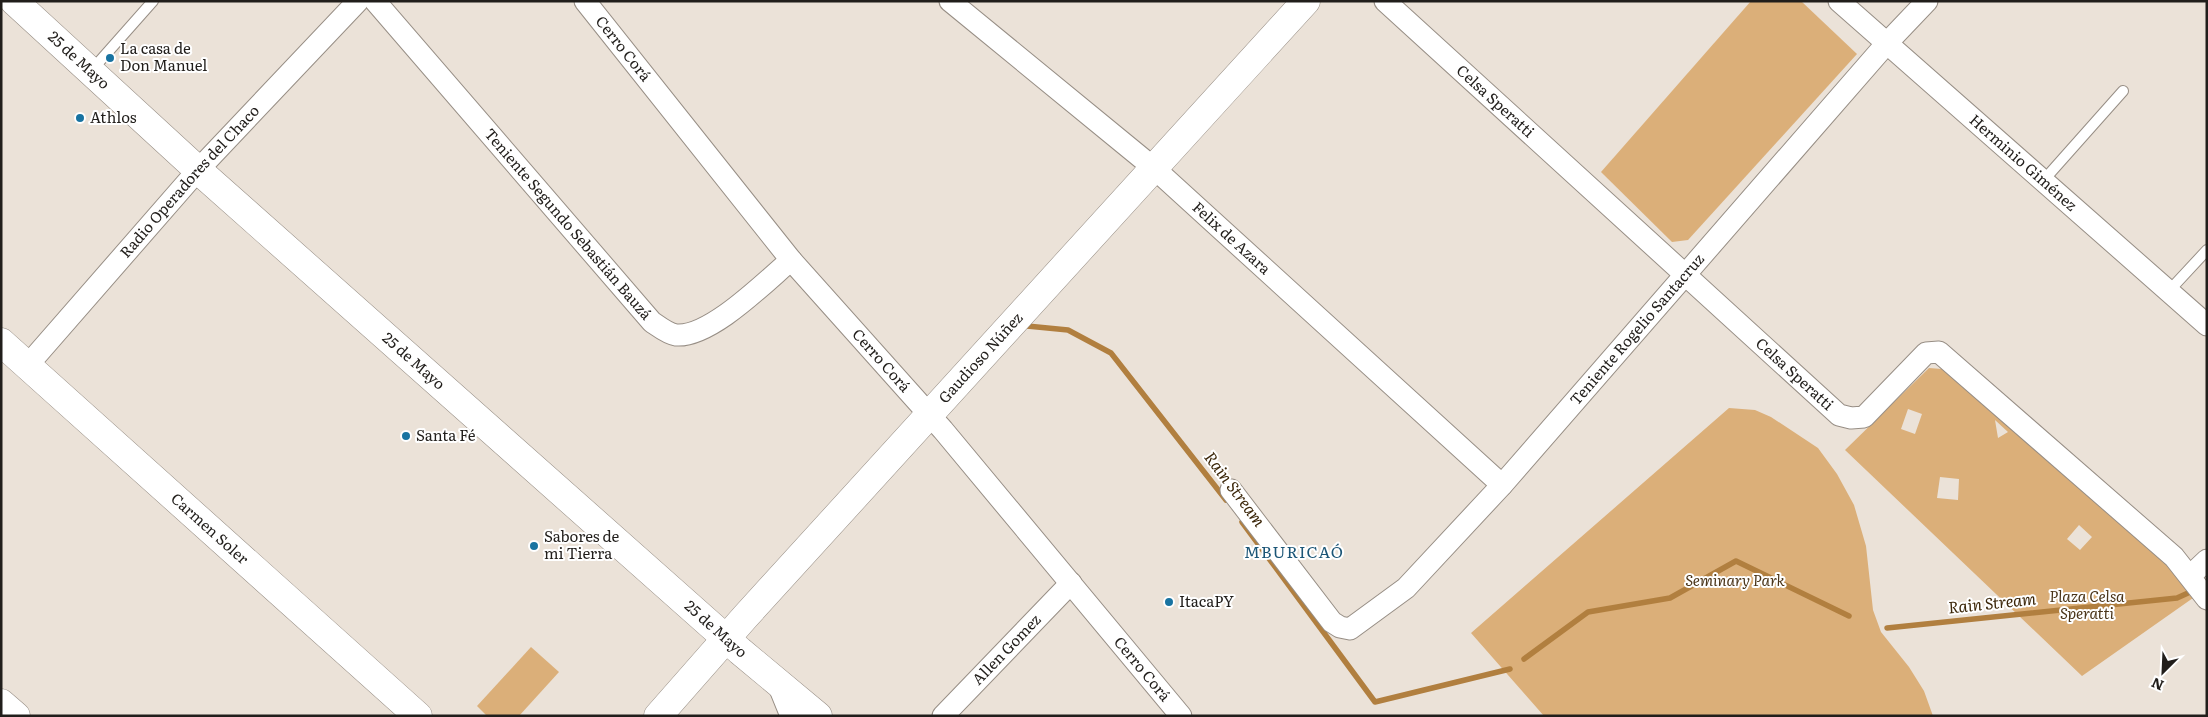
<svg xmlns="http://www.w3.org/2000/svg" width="2208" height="717" viewBox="0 0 2208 717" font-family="Literata,serif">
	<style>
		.green { fill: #dbaf79; fill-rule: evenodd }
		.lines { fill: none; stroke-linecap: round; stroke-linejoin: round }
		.stream { stroke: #b17f3f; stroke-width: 5.5 }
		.lane-casing { stroke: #978e85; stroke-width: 12 }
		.street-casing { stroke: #978e85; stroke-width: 23 }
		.secondary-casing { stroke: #978e85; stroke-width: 29 }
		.lane { stroke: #fff; stroke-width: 10 }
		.street { stroke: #fff; stroke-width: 21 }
		.secondary { stroke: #fff; stroke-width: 28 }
		.poi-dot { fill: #1873a1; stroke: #fff; stroke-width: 2 }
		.labels { text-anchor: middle; stroke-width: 4; stroke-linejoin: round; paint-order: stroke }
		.poi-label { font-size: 15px; fill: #211e1b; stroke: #fff; text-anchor: start }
		.street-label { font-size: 15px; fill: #211e1b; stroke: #fff }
		.park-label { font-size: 15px; font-style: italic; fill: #4a3418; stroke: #fff }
		.water-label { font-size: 16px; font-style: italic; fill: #3b2609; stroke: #fff }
		.neighbourhood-label { font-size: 16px; letter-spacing: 1px; fill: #1b5576; stroke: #fff }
	</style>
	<rect width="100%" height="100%" fill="#ebe2d8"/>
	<g class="green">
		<path d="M1751,1H1801L1857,54L1688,240L1672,242L1601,172Z"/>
		<path d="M1929,368L1942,369L2168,566L2193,598L2082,676L1845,450ZM1908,409L1922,414L1915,434L1901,429ZM1995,420L2008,432L1998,438ZM1940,477L1959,479L1958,500L1937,498ZM2079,525L2092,537L2080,550L2067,539Z"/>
		<path d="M1729,408L1755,410L1771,417L1818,448L1837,474L1854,505L1866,546L1873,610L1881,632L1909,667L1924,691L1933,716H1544L1471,633Z"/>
		<path d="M531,647L559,672L519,716H487L477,706Z"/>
	</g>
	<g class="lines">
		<g class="stream">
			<path d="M1027,326L1068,330L1111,353L1226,500"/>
			<path d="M1242,522L1375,702L1510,669"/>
			<path d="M1887,628L2177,598L2188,593"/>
			<path d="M1524,659L1588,612L1670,598L1736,561L1849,616"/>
		</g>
		<defs>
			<g id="lane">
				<path d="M91,71L153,1"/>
				<path d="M2043,181L2123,91"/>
				<path d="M2168,292L2207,250"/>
			</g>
			<g id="street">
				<path id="s1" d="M375,1L652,322C658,326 668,334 676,335C710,338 765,282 791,260"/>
				<path id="s2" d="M585,1L791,260L943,430L1181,716"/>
				<path id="s3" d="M950,1L1155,169L1502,485"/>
				<path id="s4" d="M1385,1L1839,415L1851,418L1864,417L1926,353L1939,352L2174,557L2207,599"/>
				<path id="s5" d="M1839,1L2207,325"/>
				<path id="s6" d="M27,366L198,170L358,1"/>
				<path id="s7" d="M1231,490L1332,622L1340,627L1350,629L1406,588L1502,485L1887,43L1927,1"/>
				<path d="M2190,576L2207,560"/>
				<path d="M778,684L791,716"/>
				<path id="s8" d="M943,716L1071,583"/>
			</g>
			<g id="secondary">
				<path id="s9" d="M14,1L198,170L740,651L818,716"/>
				<path id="s10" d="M1,342L418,716"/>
				<path d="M1,703L16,716"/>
				<path id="s11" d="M658,716L745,617L1306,1"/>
			</g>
		</defs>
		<use href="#lane" class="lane-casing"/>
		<use href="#street" class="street-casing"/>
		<use href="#secondary" class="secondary-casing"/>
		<use href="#lane" class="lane"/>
		<use href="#street" class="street"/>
		<use href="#secondary" class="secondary"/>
	</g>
	<g class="poi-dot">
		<circle cx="110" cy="58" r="5"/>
		<circle cx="80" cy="118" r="5"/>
		<circle cx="406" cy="436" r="5"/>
		<circle cx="534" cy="546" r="5"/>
		<circle cx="1169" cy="602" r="5"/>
	</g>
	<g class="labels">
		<g class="poi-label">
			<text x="120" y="54">La casa de<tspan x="120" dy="17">Don Manuel</tspan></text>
			<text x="90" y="123">Athlos</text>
			<text x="416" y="441">Santa Fé</text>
			<text x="544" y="542">Sabores de<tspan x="544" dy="17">mi Tierra</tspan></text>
			<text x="1179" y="607">ItacaPY</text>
		</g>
		<g class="street-label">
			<text dy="5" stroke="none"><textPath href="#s2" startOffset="61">Cerro Corá</textPath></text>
			<text dy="5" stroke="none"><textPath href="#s9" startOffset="88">25 de Mayo</textPath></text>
			<text dy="5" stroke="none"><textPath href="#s4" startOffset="149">Celsa Speratti</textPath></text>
			<text dy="5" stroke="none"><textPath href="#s5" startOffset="245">Herminio Giménez</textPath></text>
			<text dy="5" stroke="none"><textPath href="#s6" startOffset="246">Radio Operadores del Chaco</textPath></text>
			<text dy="5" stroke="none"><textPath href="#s1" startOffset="295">Teniente Segundo Sebastián Bauzá</textPath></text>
			<text dy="5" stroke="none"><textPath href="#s3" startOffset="368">Felix de Azara</textPath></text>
			<text dy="5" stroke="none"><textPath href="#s7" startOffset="602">Teniente Rogelio Santacruz</textPath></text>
			<text dy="5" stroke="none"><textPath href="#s11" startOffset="482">Gaudioso Núñez</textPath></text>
			<text dy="5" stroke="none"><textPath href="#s2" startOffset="466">Cerro Corá</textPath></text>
			<text dy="5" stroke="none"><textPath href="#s9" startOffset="538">25 de Mayo</textPath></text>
			<text dy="5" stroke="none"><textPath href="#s4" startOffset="554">Celsa Speratti</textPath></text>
			<text dy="5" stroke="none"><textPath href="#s10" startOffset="280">Carmen Soler</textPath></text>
			<text dy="5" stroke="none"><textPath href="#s9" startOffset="942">25 de Mayo</textPath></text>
			<text dy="5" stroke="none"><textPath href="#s8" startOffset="92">Allen Gomez</textPath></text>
			<text dy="5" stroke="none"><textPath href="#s2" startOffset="870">Cerro Corá</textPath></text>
		</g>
		<g class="park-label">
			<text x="1735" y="586">Seminary Park</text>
			<text x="2087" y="602">Plaza Celsa<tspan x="2087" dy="17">Speratti</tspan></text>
		</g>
		<g class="water-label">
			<text transform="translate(1235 489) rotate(53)" y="6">Rain Stream</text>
			<text transform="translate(1992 603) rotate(-6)" y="6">Rain Stream</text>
		</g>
		<g class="neighbourhood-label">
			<text x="1294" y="558">MBURICAÓ</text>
		</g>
	</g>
	<rect width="2208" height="717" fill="none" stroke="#211e1b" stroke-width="5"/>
	<g transform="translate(2163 672) rotate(204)" stroke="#ffffff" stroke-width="4" paint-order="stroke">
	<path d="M0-4L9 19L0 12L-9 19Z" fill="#211e1b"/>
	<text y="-8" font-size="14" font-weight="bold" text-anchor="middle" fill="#211e1b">N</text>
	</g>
</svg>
